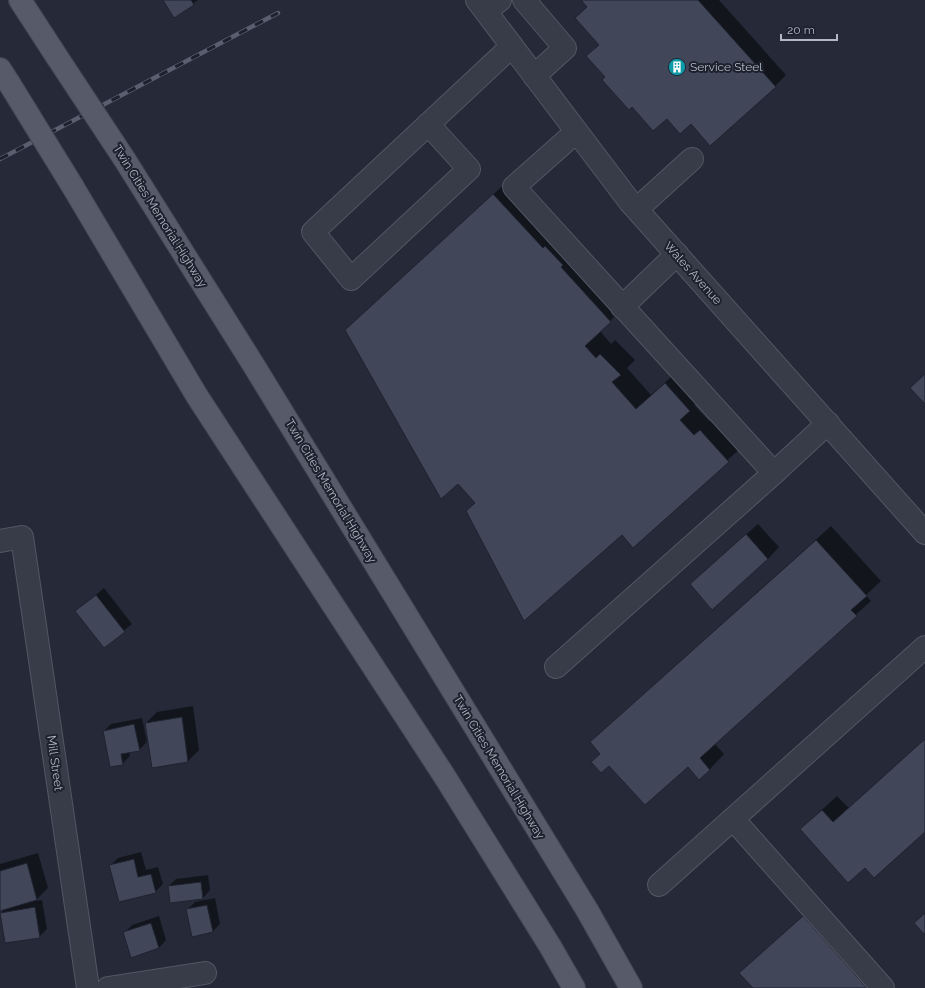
<svg xmlns="http://www.w3.org/2000/svg" width="925" height="988" viewBox="0 0 925 988" font-family="Raleway,sans-serif">
	<style>
		.shadow { fill: #0007 }
		.building { fill: #414758; stroke: #1f2330 }
		.lines { fill: none; stroke-linecap: round; stroke-linejoin: round }
		.minor-casing { stroke: #535764; stroke-width: 24 }
		.major-casing { stroke: #414552; stroke-width: 24 }
		.minor { stroke: #383c49; stroke-width: 22 }
		.major { stroke: #565a69; stroke-width: 22 }
		.rail-casing { stroke: #5a5f6f; stroke-width: 4.5 }
		.rail { stroke: #1d212e; stroke-width: 3; stroke-dasharray: 9; stroke-linecap: butt }
		.major-bridge-casing { stroke: #414552; stroke-width: 24; stroke-linecap: butt }
		.major-bridge { stroke: #565a69; stroke-width: 22 }
		.labels { text-anchor: middle; stroke-width: 4; stroke-linejoin: round; paint-order: stroke }
		.poi-label { font-size: 12px; fill: #b3b7c5; stroke: #1d212e; text-anchor: start }
		.street-label { font-size: 12px; fill: #b3b7c5; stroke: #1d212e }
	</style>
	<rect width="100%" height="100%" fill="#252938"/>
	<g class="shadow">
		<path d="M164,0H198L174,16Z"/>
		<path d="M583,0H719L786,75L775,86L691,123L667,117L606,77L600,44L588,6Z"/>
		<path d="M509,180L625,306L600,331L611,344L615,340L635,360L627,368L651,395L680,369L704,395L694,405L709,421L716,416L743,446L633,547L622,533L476,503L346,330Z"/>
		<path d="M758,524L779,547L768,559L702,573Z"/>
		<path d="M831,526L881,581L866,595L871,601L714,743L724,754L710,769L700,778L688,766L601,753L606,728Z"/>
		<path d="M104,588L132,624L104,647L76,612Z"/>
		<path d="M193,706L199,750L188,761L152,767L146,723L157,712Z"/>
		<path d="M142,718L147,742L139,750L129,752L130,756L122,764L104,731L111,724Z"/>
		<path d="M925,739V831L865,867L801,829L837,796L849,808Z"/>
		<path d="M141,852L146,870L158,867L163,884L155,892L110,866L118,858Z"/>
		<path d="M38,853L48,888L35,901L42,900L47,929L39,937L1,913L5,909L0,910V864Z"/>
		<path d="M208,875L210,890L203,898L169,886L176,879Z"/>
		<path d="M215,898L220,924L213,931L187,910L195,902Z"/>
		<path d="M818,902L895,988H754L741,973Z"/>
		<path d="M159,916L166,940L159,948L132,956L124,933L132,925Z"/>
	</g>
	<g class="building">
		<path d="M163,0H191L194,5L174,18Z"/>
		<path d="M581,0H698L776,87L710,146L691,124L680,134L667,119L653,131L632,107L629,110L602,80L605,77L586,56L599,45L575,18L587,7Z"/>
		<path d="M493,194L543,248L545,246L563,265L561,267L611,322L585,346L596,358L600,354L621,375L612,382L636,409L665,383L690,411L680,420L694,435L700,430L729,462L633,548L622,535L524,621L466,511L475,503L458,484L441,499L345,330Z"/>
		<path d="M925,374V404L910,388Z"/>
		<path d="M746,534L768,559L712,610L690,584Z"/>
		<path d="M816,540L867,596L851,610L857,616L700,758L710,770L699,780L688,767L645,805L609,766L601,773L591,762L600,754L590,742Z"/>
		<path d="M96,595L125,632L104,648L75,611Z"/>
		<path d="M182,717L188,762L152,768L145,723Z"/>
		<path d="M134,724L140,751L121,754L123,765L110,767L103,731Z"/>
		<path d="M925,739V832L874,878L865,868L848,883L800,829L822,810L833,822Z"/>
		<path d="M134,859L138,877L151,874L156,893L119,902L109,865Z"/>
		<path d="M27,863L37,900L0,911V871Z"/>
		<path d="M201,882L203,899L170,903L168,886Z"/>
		<path d="M207,905L213,932L192,937L186,909Z"/>
		<path d="M35,907L40,938L5,943L0,913Z"/>
		<path d="M925,913V935L914,923Z"/>
		<path d="M803,916L867,988H753L739,973Z"/>
		<path d="M151,923L159,948L131,958L123,932Z"/>
	</g>
	<g class="lines">
		<defs>
			<g id="minor">
				<path d="M477,0L630,202L925,533"/>
				<path d="M524,0L565,48L534,76"/>
				<path d="M486,11L500,0"/>
				<path d="M428,124L469,169L351,279L313,232L512,46"/>
				<path d="M576,132L514,187L774,473L828,423"/>
				<path d="M637,209L692,159"/>
				<path d="M622,307L677,254"/>
				<path d="M0,541L22,537L88,988"/>
				<path d="M556,667L774,473"/>
				<path d="M733,819L883,988"/>
				<path d="M659,885L925,647"/>
				<path d="M108,988L205,973"/>
			</g>
			<g id="major">
				<path d="M20,0L57,57"/>
				<path d="M0,69L9,83"/>
				<path d="M125,160L256,369L587,910L631,988"/>
				<path d="M73,187L197,396L445,777L550,946L574,988"/>
			</g>
		</defs>
		<use href="#minor" class="minor-casing"/>
		<use href="#major" class="major-casing"/>
		<use href="#minor" class="minor"/>
		<use href="#major" class="major"/>
		<defs>
			<path id="rail" d="M0,159L278,13"/>
		</defs>
		<use href="#rail" class="rail-casing"/>
		<use href="#rail" class="rail"/>
		<defs>
			<g id="major-bridge">
				<path d="M57,57L125,160"/>
				<path d="M9,83L73,187"/>
			</g>
		</defs>
		<use href="#major-bridge" class="major-bridge-casing"/>
		<use href="#major-bridge" class="major-bridge"/>
	</g>
	<defs>
		<symbol id="building-disc" viewBox="-11 -11 22 22"><circle r="9.5" fill="#0f9aa8" stroke="#1d212e"/><path d="M-4-6H4V6H1V3H-1V6H-4ZM-2.5-4.3h1.7v1.8h-1.7ZM.8-4.3h1.7v1.8H.8ZM-2.5-1h1.7V.8h-1.7ZM.8-1h1.7V.8H.8Z" fill="#fff"/></symbol>
	</defs>
	<g fill-rule="evenodd">
		<use href="#building-disc" x="667" y="57" width="20" height="20"/>
	</g>
	<g class="labels">
		<g class="poi-label">
			<text x="690" y="71">Service Steel</text>
		</g>
		<g class="street-label">
			<text transform="translate(160 216) rotate(58)" y="4">Twin Cities Memorial Highway</text>
			<text transform="translate(693 273) rotate(48)" y="4">Wales Avenue</text>
			<text transform="translate(331 491) rotate(59)" y="4">Twin Cities Memorial Highway</text>
			<text transform="translate(55 763) rotate(82)" y="4">Mill Street</text>
			<text transform="translate(499 767) rotate(59)" y="4">Twin Cities Memorial Highway</text>
		</g>
	</g>
	<path d="M781 34v6h56v-6" fill="none" stroke="#b3b7c5" stroke-width="2"/>
	<text x="787" y="34" font-size="12" fill="#b3b7c5" stroke="#1d212e" stroke-width="3" paint-order="stroke">20 m</text>
</svg>
